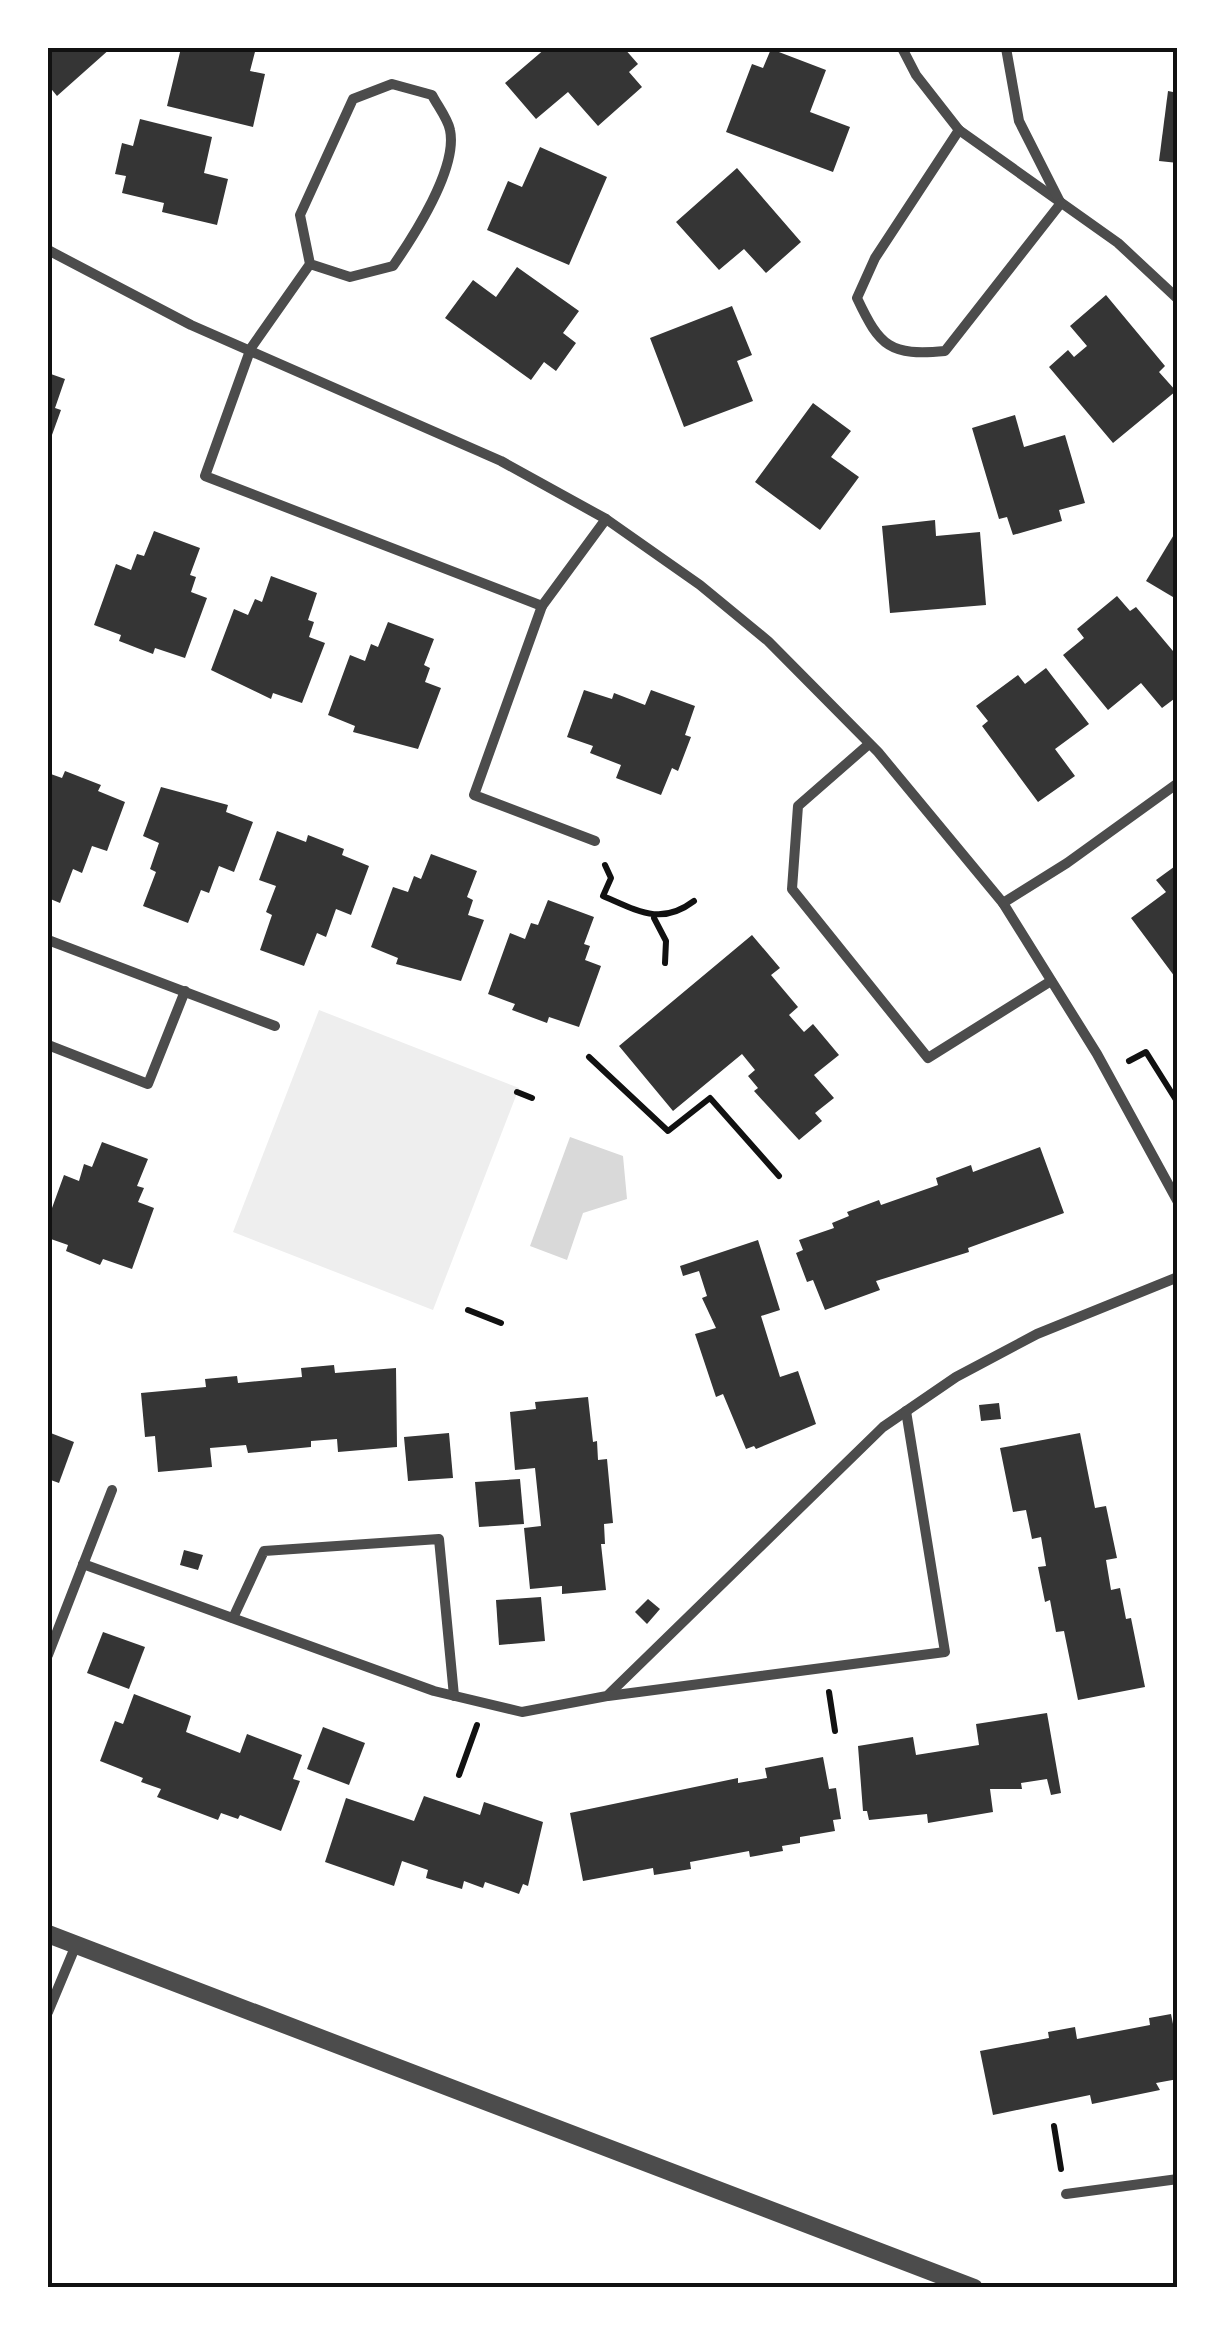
<svg xmlns="http://www.w3.org/2000/svg" width="1225" height="2335" viewBox="0 0 1225 2335" font-family="Lora,serif">
	<style>
		.green { fill: #eee }
		.water { fill: #d9d9d9 }
		.building { fill: #353535 }
		.lines { fill: none; stroke-linecap: round; stroke-linejoin: round }
		.path { stroke: #111; stroke-width: 6 }
		.minor { stroke: #4c4c4c; stroke-width: 10 }
		.tertiary { stroke: #4c4c4c; stroke-width: 18 }
		.neatline { fill: none; stroke: #111; stroke-width: 4 }
	</style>
	<rect width="100%" height="100%" fill="#fff"/>
	<path class="green" d="M319,1010L519,1088L433,1310L233,1232Z"/>
	<path class="water" d="M570,1137L623,1156L627,1199L583,1213L567,1260L530,1246Z"/>
	<g class="building">
		<path d="M48,48H111L57,96L48,85Z"/>
		<path d="M181,48H256L250,71L265,74L253,127L167,106Z"/>
		<path d="M546,48H624L638,64L629,72L642,87L598,126L568,92L536,119L505,83Z"/>
		<path d="M771,49L826,70L810,112L850,127L833,172L726,132L752,64L763,68Z"/>
		<path d="M1168,91L1178,93V163L1159,161Z"/>
		<path d="M140,119L212,137L204,173L228,179L217,225L162,212L164,203L122,193L126,176L115,174L122,143L133,146Z"/>
		<path d="M540,147L607,177L569,265L487,230L508,181L522,187Z"/>
		<path d="M737,168L801,242L766,273L744,249L719,270L676,222Z"/>
		<path d="M517,267L579,311L563,333L576,343L556,371L544,362L531,380L445,318L473,280L496,297Z"/>
		<path d="M1106,295L1165,366L1159,372L1176,391L1113,443L1049,367L1068,350L1074,357L1087,346L1070,326Z"/>
		<path d="M732,306L752,355L737,361L753,401L684,427L650,338Z"/>
		<path d="M48,373L65,379L55,408L61,410L48,446Z"/>
		<path d="M813,403L851,431L831,457L859,477L820,530L755,482Z"/>
		<path d="M1015,415L1024,447L1065,435L1085,503L1059,510L1062,521L1013,535L1007,517L999,519L972,428Z"/>
		<path d="M935,520L936,536L980,532L986,605L890,613L882,526Z"/>
		<path d="M1178,528V600L1146,581Z"/>
		<path d="M154,531L200,548L190,575L196,577L191,592L207,598L185,658L155,648L153,654L119,641L121,635L94,625L116,564L131,570L137,554L144,556Z"/>
		<path d="M271,576L317,593L308,620L314,622L309,637L325,643L302,703L273,693L271,699L211,670L234,609L248,615L255,599L262,602Z"/>
		<path d="M1117,596L1130,611L1136,607L1178,657V696L1162,708L1141,683L1108,710L1063,655L1084,638L1077,629Z"/>
		<path d="M388,622L434,639L424,665L430,668L425,682L441,688L418,749L353,732L355,726L328,715L350,655L365,661L371,644L378,647Z"/>
		<path d="M1046,668L1089,724L1055,749L1075,776L1038,802L982,726L988,721L976,706L1018,675L1025,684Z"/>
		<path d="M584,690L612,699L614,693L645,705L651,690L695,706L685,735L691,737L678,771L672,768L661,795L616,778L621,765L590,753L593,746L567,737Z"/>
		<path d="M65,771L101,785L98,791L125,802L107,851L92,846L82,873L73,869L60,903L48,898V773L62,778Z"/>
		<path d="M161,787L228,805L226,812L253,822L234,872L219,866L209,893L201,890L188,923L143,906L156,872L150,869L159,843L143,836Z"/>
		<path d="M277,831L306,842L308,835L344,849L342,855L369,866L351,915L336,909L326,937L317,933L304,966L260,950L272,915L266,912L276,886L259,880Z"/>
		<path d="M431,854L477,871L467,897L473,900L468,915L484,920L461,981L396,964L398,958L371,947L393,887L408,892L414,876L421,879Z"/>
		<path d="M1178,864V975L1175,977L1131,918L1166,892L1156,880Z"/>
		<path d="M548,900L594,917L584,944L590,946L585,960L601,966L579,1027L549,1017L547,1023L512,1010L515,1004L488,994L510,933L525,939L531,923L538,925Z"/>
		<path d="M752,935L780,968L771,975L798,1007L789,1015L804,1032L813,1024L839,1055L814,1075L834,1098L815,1113L822,1121L799,1140L754,1091L758,1088L748,1076L755,1070L742,1054L673,1111L619,1046Z"/>
		<path d="M102,1142L148,1159L137,1186L144,1188L138,1202L154,1208L132,1269L103,1259L100,1265L66,1251L68,1245L48,1238V1219L64,1175L79,1181L84,1164L92,1167Z"/>
		<path d="M1040,1147L1064,1213L968,1248L969,1252L876,1281L880,1290L825,1310L813,1280L807,1282L796,1253L803,1250L799,1240L834,1228L832,1223L849,1216L847,1212L879,1200L881,1205L938,1185L936,1178L971,1165L973,1172Z"/>
		<path d="M758,1240L780,1310L761,1316L780,1377L798,1371L816,1424L756,1449L754,1446L746,1449L723,1394L716,1397L695,1334L716,1328L702,1298L707,1296L699,1271L683,1276L680,1266Z"/>
		<path d="M334,1365L335,1373L396,1368L397,1447L338,1452L337,1439L311,1441V1447L248,1453L246,1445L210,1448L212,1467L158,1472L155,1436L145,1437L141,1393L206,1387L205,1379L237,1376L238,1383L302,1377L301,1368Z"/>
		<path d="M588,1397L593,1442L597,1441L598,1460L607,1459L613,1523L604,1524L605,1544H601L606,1590L562,1594V1586L530,1589L524,1528L541,1526L535,1468L515,1470L510,1412L536,1409L535,1402Z"/>
		<path d="M999,1403L1001,1419L981,1421L979,1405Z"/>
		<path d="M48,1432L74,1442L59,1483L48,1479Z"/>
		<path d="M449,1433L453,1478L408,1481L404,1437Z"/>
		<path d="M1080,1433L1095,1508L1106,1506L1117,1558L1106,1560L1111,1590L1120,1588L1126,1619L1131,1618L1145,1687L1078,1700L1064,1631L1056,1632L1050,1600L1045,1602L1038,1567L1046,1566L1041,1537L1032,1539L1026,1510L1013,1512L1000,1448Z"/>
		<path d="M520,1479L524,1524L479,1527L475,1482Z"/>
		<path d="M184,1550L203,1555L198,1570L180,1565Z"/>
		<path d="M541,1597L545,1641L499,1645L496,1600Z"/>
		<path d="M648,1599L660,1609L647,1624L635,1612Z"/>
		<path d="M103,1632L145,1647L129,1689L87,1673Z"/>
		<path d="M134,1694L191,1716L186,1732L240,1753L247,1734L302,1755L293,1779L300,1781L281,1831L240,1815L238,1819L221,1813L218,1820L157,1797L161,1789L141,1782L143,1778L100,1761L115,1721L123,1724Z"/>
		<path d="M1047,1713L1061,1793L1051,1795L1047,1779L1021,1783L1022,1789H990L993,1812L928,1823L927,1814L869,1820L867,1811H863L858,1746L913,1737L916,1755L979,1745L976,1724Z"/>
		<path d="M323,1727L365,1743L349,1785L307,1769Z"/>
		<path d="M823,1757L829,1789L836,1788L841,1819L833,1820L835,1831L800,1837V1843L782,1846L783,1851L750,1857L749,1851L690,1862L691,1869L654,1875L653,1868L583,1881L570,1813L738,1778V1783L767,1778L765,1768Z"/>
		<path d="M424,1796L480,1815L484,1802L543,1822L528,1886L523,1884L519,1894L485,1882L483,1888L464,1881L462,1889L426,1878L428,1870L402,1861L394,1886L325,1862L346,1798L414,1821Z"/>
		<path d="M1171,2014L1173,2024L1178,2023V2079L1156,2083L1160,2090L1092,2104L1090,2095L993,2115L980,2051L1049,2038L1048,2032L1075,2027L1077,2039L1150,2025L1149,2018Z"/>
	</g>
	<g class="lines">
		<g class="path">
			<path d="M605,865L611,878L603,896C638,911 661,926 694,901"/>
			<path d="M654,918L666,941L665,963"/>
			<path d="M589,1057L668,1131L710,1098L779,1176"/>
			<path d="M1129,1061L1146,1052L1178,1103"/>
			<path d="M517,1092L532,1098"/>
			<path d="M468,1310L501,1323"/>
			<path d="M829,1692L835,1731"/>
			<path d="M459,1775L477,1725"/>
			<path d="M1054,2126L1061,2169"/>
		</g>
		<g class="minor">
			<path d="M902,48L916,75L959,130L1118,243L1178,299"/>
			<path d="M1006,48L1019,121L1060,202"/>
			<path d="M959,130L875,258L857,298C880,347 890,356 945,351L1061,203"/>
			<path d="M48,250L191,325L501,461L606,519L700,585L768,641L878,752L1003,903L1097,1054L1178,1202"/>
			<path d="M310,264L350,277L393,266C413,237 458,168 450,130C448,119 437,105 432,95L392,84L353,99L300,215L310,264L251,348L205,476L542,606L606,519"/>
			<path d="M542,606L474,795L595,841"/>
			<path d="M869,744L798,806L792,889L928,1058L1051,981"/>
			<path d="M1003,903L1067,863L1178,783"/>
			<path d="M48,940L275,1026"/>
			<path d="M48,1045L148,1084L185,991"/>
			<path d="M83,1564L434,1691L522,1712L607,1696L883,1427L956,1377L1037,1334L1178,1277"/>
			<path d="M233,1618L264,1551L439,1539L454,1696"/>
			<path d="M48,1655L112,1490"/>
			<path d="M608,1696L945,1652L906,1411"/>
			<path d="M48,2012L76,1945"/>
			<path d="M1066,2194L1178,2179"/>
		</g>
		<path class="tertiary" d="M48,1934L974,2288"/>
	</g>
	<rect width="1225" height="2335" fill="none" stroke="#ffffff" stroke-width="100"/>
	<rect x="50" y="50" width="1125" height="2235" class="neatline"/>
</svg>
